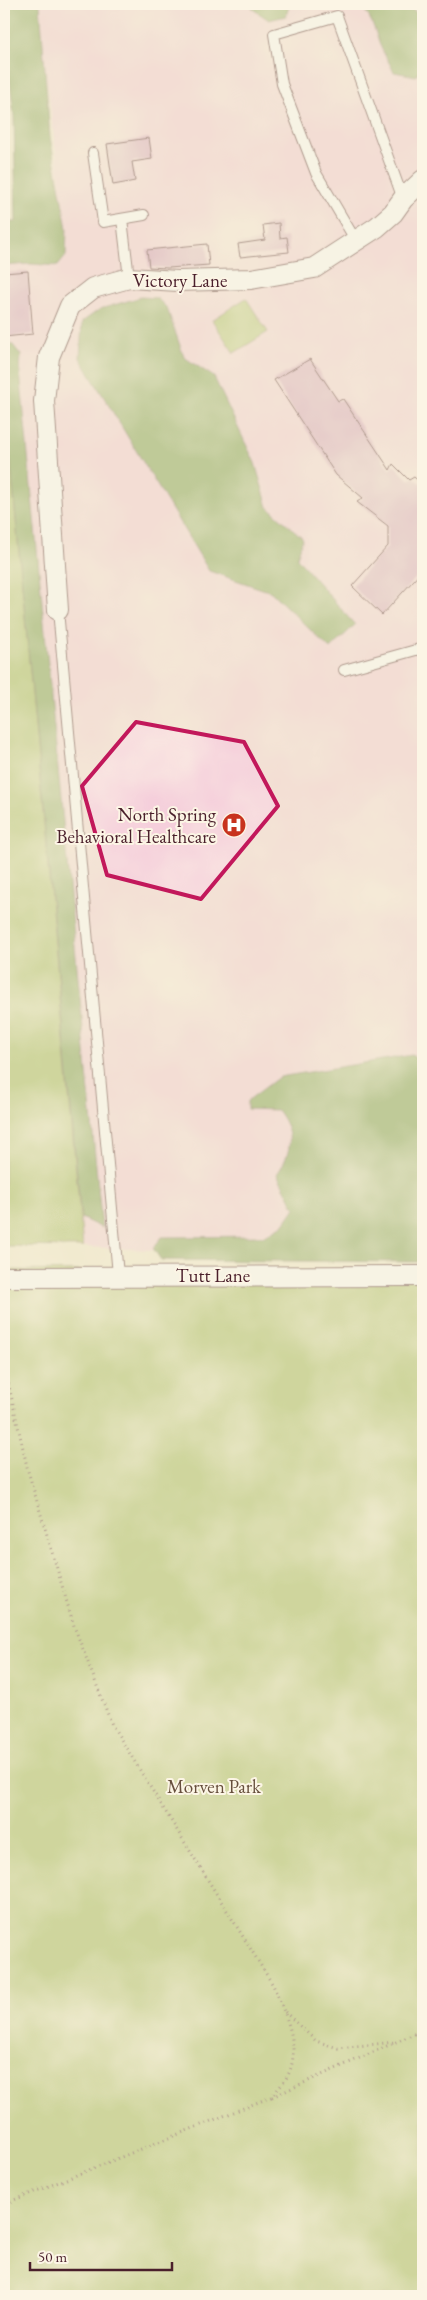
<svg xmlns="http://www.w3.org/2000/svg" width="427" height="2300" viewBox="0 0 427 2300" font-family="'EB Garamond',serif">
	<style>
		.built { fill: #f5cfdb }
		.green { fill: #a6bd62; stroke: #786e46 }
		.forest { fill: #84a458; stroke: #676242 }
		.building { fill: #d49cbf }
		.lines { fill: none; stroke-linecap: round; stroke-linejoin: round }
		.lane-casing { stroke: #633d43; stroke-width: 12 }
		.street-casing { stroke: #633d43; stroke-width: 22 }
		.path { stroke: #633d43; stroke-width: 3; stroke-dasharray: 1 4; stroke-linecap: butt }
		.lane { stroke: #fff; stroke-width: 10 }
		.street { stroke: #fff; stroke-width: 20 }
		.marked { fill: none; stroke: #c2185b; stroke-width: 4; stroke-linejoin: round }
		.labels { text-anchor: middle; stroke-width: 4; stroke-linejoin: round; paint-order: stroke }
		.street-label { font-size: 19px; fill: #4a1f2b; stroke: #fcf5e5 }
		.poi-label { font-size: 19px; fill: #4a1f2b; stroke: #fcf5e5; text-anchor: end }
		.park-label { font-size: 19px; fill: #664e3c; stroke: #fcf5e5 }
	</style>
	<rect width="100%" height="100%" fill="#fcf5e5"/>
	<filter id="ink" filterUnits="userSpaceOnUse"><feTurbulence type="fractalNoise" baseFrequency=".02" numOctaves="2"/><feDisplacementMap in="SourceGraphic" scale="10" xChannelSelector="R" yChannelSelector="G"/><feConvolveMatrix kernelMatrix="1 2 1 2 8 2 1 2 1" color-interpolation-filters="sRGB"/></filter>
	<filter id="wash" filterUnits="userSpaceOnUse"><feTurbulence type="fractalNoise" baseFrequency=".0096" numOctaves="4" result="noise"/><feDisplacementMap in="SourceGraphic" scale="20" xChannelSelector="R" yChannelSelector="G"/><feGaussianBlur stdDeviation="1.12" result="paint"/><feColorMatrix in="noise" values="0 0 0 0 0 0 0 0 0 0 0 0 0 0 0 0 0 1.4 0 .05"/><feComposite in="paint" operator="in"/></filter>
	<g filter="url(#wash)">
		<rect width="100%" height="100%" fill="#f0e9cd"/>
		<path class="built" d="M37,4H423V1251H170L83,1247L8,433L4,423V222L64,218Z"/>
		<g class="green">
			<path d="M246,298L268,332L234,353L212,320Z"/>
			<path d="M4,423L8,432L83,1247L4,1246Z"/>
			<path d="M4,1270L423,1275V2296H4Z"/>
		</g>
		<g class="forest">
			<path d="M4,4H40L50,137L67,228L66,256L58,266L31,264L4,266V222H16L14,116L4,32Z"/>
			<path d="M250,4H290L286,16L269,20L254,10Z"/>
			<path d="M359,4H405L423,17V66L416,76L394,72C389,62 383,53 379,43C374,27 371,16 359,4Z"/>
			<path d="M141,297L157,298L167,308L184,357L214,377L255,463L268,507L303,538L297,558L355,625L330,649L271,592L209,571L80,358L82,322L100,309Z"/>
			<path d="M4,342L13,345L21,355L20,371L102,1228L81,1218L8,433L4,423Z"/>
			<path d="M412,1055L423,1065C423,1088 419,1109 423,1131V1262L161,1260L153,1248L162,1237L264,1236L283,1225L295,1208L277,1174C293,1151 294,1132 277,1110L247,1109V1101L279,1077Z"/>
		</g>
		<g id="blocks">
			<g class="building">
				<path d="M149,138L152,159L132,162L135,181L113,185L107,144Z"/>
				<path d="M279,223L280,238L287,237L289,252L240,257L238,244L265,240L263,225Z"/>
				<path d="M207,244L209,265L168,268L149,267L147,250Z"/>
				<path d="M28,271L33,334L4,337V273Z"/>
				<path d="M310,359L338,401L343,399L390,470L393,464L409,480L414,477L423,485V570L382,615L352,586L388,546V526L357,502L363,498L336,475L274,380Z"/>
			</g>
		</g>
	</g>
	<g filter="url(#ink)">
		<use href="#blocks" fill-opacity="0" stroke="#633d43" stroke-width="1"/>
		<g class="lines">
			<defs>
				<g id="lane">
					<path d="M93,153L103,222L144,215"/>
					<path d="M122,219L129,278"/>
					<path d="M356,241L316,173L282,84L274,34L337,16L403,199"/>
					<path d="M58,610L118,1275"/>
					<path d="M344,670L423,648"/>
				</g>
				<g id="street">
					<path d="M58,610L44,401L49,357L70,306L93,288L129,278L178,281L251,279L314,268L377,227L393,213L403,199L423,180"/>
					<path d="M4,1277L423,1276"/>
				</g>
			</defs>
			<use href="#lane" class="lane-casing"/>
			<use href="#street" class="street-casing"/>
			<g class="path">
				<path d="M4,1310L8,1296"/>
				<path d="M4,1364L28,1471L74,1626L112,1725L273,1985C284,2011 302,2047 288,2075C284,2083 277,2090 271,2097L4,2204"/>
				<path d="M285,2012L316,2041L338,2048L395,2042"/>
				<path d="M272,2097L423,2030"/>
			</g>
			<use href="#lane" class="lane"/>
			<use href="#street" class="street"/>
		</g>
	</g>
	<path d="M0 0H427V2300H0ZM136,722L244,742L278,806L201,899L107,875L82,786Z" fill="#f0e9cd" fill-opacity=".55" fill-rule="evenodd"/>
	<path class="marked" d="M136,722L244,742L278,806L201,899L107,875L82,786Z"/>
	<defs>
		<symbol id="hospital-disc" viewBox="-11 -11 22 22"><circle r="9.5" fill="#c8321e" stroke="#fcf5e5"/><path d="M-5-5h3v3.5h4V-5h3V5h-3V1.5h-4V5h-3Z" fill="#fff"/></symbol>
	</defs>
	<g fill-rule="evenodd">
		<use href="#hospital-disc" x="220" y="811" width="28" height="28"/>
	</g>
	<g class="labels">
		<g class="street-label">
			<text x="180" y="287">Victory Lane</text>
			<text x="213" y="1282">Tutt Lane</text>
		</g>
		<g class="poi-label">
			<text x="216" y="821">North Spring<tspan x="216" dy="22">Behavioral Healthcare</tspan></text>
		</g>
		<g class="park-label">
			<text x="214" y="1793">Morven Park</text>
		</g>
	</g>
	<rect width="427" height="2300" fill="none" stroke="#fcf5e5" stroke-width="20"/>
	<path d="M30 2262v8h142v-8" fill="none" stroke="#4a1f2b" stroke-width="2.5"/>
	<text x="38" y="2262" font-size="15" fill="#4a1f2b" stroke="#fcf5e5" stroke-width="4" paint-order="stroke">50 m</text>
</svg>
